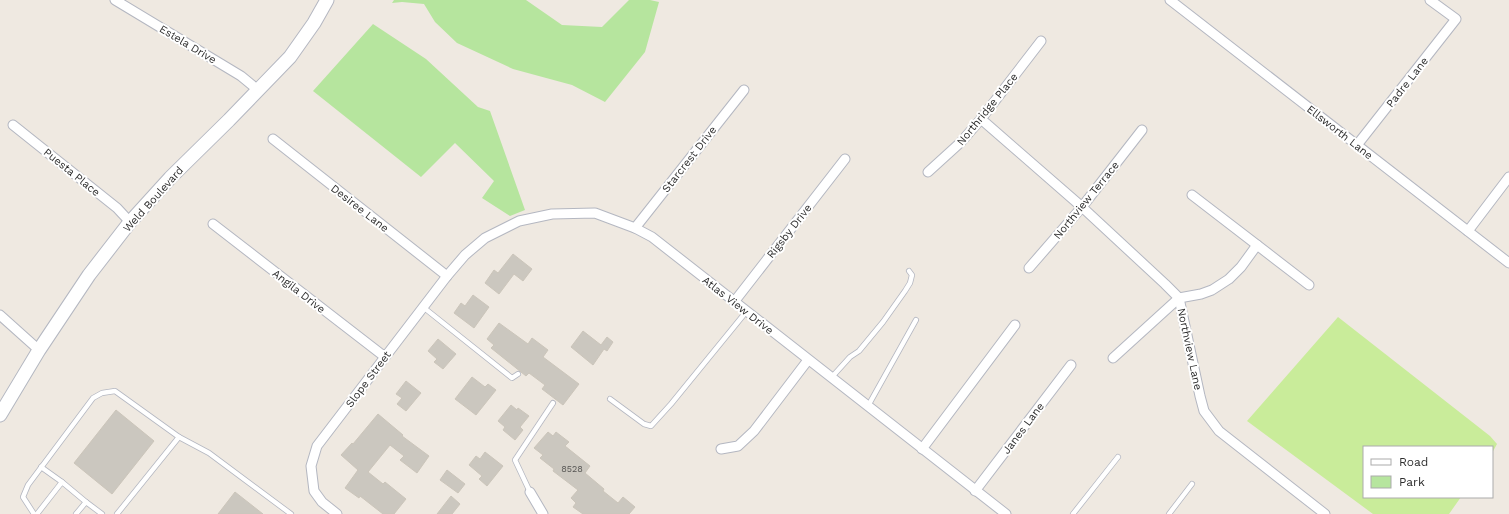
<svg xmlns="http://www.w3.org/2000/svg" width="1509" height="514" viewBox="0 0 1509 514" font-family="'Work Sans',sans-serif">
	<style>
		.green { fill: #b6e59e }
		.pitch { fill: #c9ec9a }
		.building { fill: #cbc7bf; stroke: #cbc5ba }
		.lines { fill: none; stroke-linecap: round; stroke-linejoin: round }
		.lane-casing { stroke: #b4b7c1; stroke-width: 6 }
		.street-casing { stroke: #b4b7c1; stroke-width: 11 }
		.secondary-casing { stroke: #b4b7c1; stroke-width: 15 }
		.lane { stroke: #fff; stroke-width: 4.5 }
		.street { stroke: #fff; stroke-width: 9 }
		.secondary { stroke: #fff; stroke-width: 13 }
		.labels { text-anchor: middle; stroke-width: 4; stroke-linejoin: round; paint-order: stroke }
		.number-label { font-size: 9px; fill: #555452 }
		.street-label { font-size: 11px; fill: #2e2e2e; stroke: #fff }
	</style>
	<rect width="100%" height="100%" fill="#efe9e1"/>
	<g class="green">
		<path d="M394,0H526L562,25L602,27L629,0H650L659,2L645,52L605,102L572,85L513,69L457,43L435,22L424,4L402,2L392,3Z"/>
		<path d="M373,24L426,59L478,107L490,111L525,210L510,216L482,198L494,181L455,143L421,177L313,91Z"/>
	</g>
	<path class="pitch" d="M1338,317L1490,436L1497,444L1492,453V447H1364V497H1461L1449,514H1373L1247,421Z"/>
	<g class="building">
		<path d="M513,254L532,269L523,281L514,274L499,294L485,283L494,270L498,273Z"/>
		<path d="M473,295L489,307L474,328L454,313L461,303L465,306Z"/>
		<path d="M499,323L528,344L532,338L548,350L543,357L579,384L563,405L542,389L545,385L529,373L526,376L491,348L494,345L487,339Z"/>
		<path d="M583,331L601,345L607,337L613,342L607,351L604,349L593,365L571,347Z"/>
		<path d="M438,339L456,354L443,369L434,362L437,359L428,351Z"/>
		<path d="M472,377L485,387L488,384L496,390L476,415L455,399Z"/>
		<path d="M406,381L421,393L406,411L397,404L402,398L396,394Z"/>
		<path d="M511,405L517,410L518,408L529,416L520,427L523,430L515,440L503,430L505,427L498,421Z"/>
		<path d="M116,410L154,441L112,494L74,463Z"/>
		<path d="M378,414L403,435L402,436L429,456L417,473L400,460L404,456L390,445L368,472L383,484L385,482L406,499L394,514H383L360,496L359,498L345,488L358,470L341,455L352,443L353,444Z"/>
		<path d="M548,432L553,436L556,432L569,442L565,446L590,466L585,473L604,489L603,491L618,503L623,497L635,507L629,514H583L573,507L576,503L571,498L578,490L553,471L554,469L540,458L543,455L534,448Z"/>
		<path d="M485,452L503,466L487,486L479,479L482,476L469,465L476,456L480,459Z"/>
		<path d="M447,470L465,484L458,493L440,480Z"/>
		<path d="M235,492L263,514H218Z"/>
		<path d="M451,496L460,504L452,514H437Z"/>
	</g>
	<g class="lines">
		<defs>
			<g id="lane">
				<path d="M423,307L512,378L518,374"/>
				<path d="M831,378L850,357L859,351L883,322L905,291L910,283L912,275L909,271"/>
				<path d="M610,399L644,424L651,426L671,404L746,312"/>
				<path d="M868,406L916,320"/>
				<path d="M41,467L62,482"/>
				<path d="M530,492L515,460L553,403"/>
				<path d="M34,514L23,497L28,485L93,398L102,393L115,391L179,437L209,453L291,514"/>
				<path d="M37,514L62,482L86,502"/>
				<path d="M76,514L86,502L102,514"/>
				<path d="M117,514L179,437"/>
				<path d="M1073,514L1118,457"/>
				<path d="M1169,514L1192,484"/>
			</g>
			<g id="street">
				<path d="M115,0L241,76L258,90"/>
				<path d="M1170,0L1509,263"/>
				<path d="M981,119L1082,207L1165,284L1179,298L1200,396L1204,411L1219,431L1325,514"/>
				<path d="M13,125L117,208L130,222"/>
				<path d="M273,139L447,276"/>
				<path d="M1357,145L1456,19L1430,0"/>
				<path d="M928,172L961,142L981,119L1041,41"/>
				<path d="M1192,195L1309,285"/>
				<path d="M213,224L385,357"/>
				<path d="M635,228L744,90"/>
				<path d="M1468,231L1509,177"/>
				<path d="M1029,268L1082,207L1142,130"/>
				<path d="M734,302L845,159"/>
				<path d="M0,315L39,350"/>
				<path d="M1113,358L1179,298L1201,294L1212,290L1229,279L1241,267L1257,245"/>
				<path d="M721,449L738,446L754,431L808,360"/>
				<path d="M922,449L1015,325"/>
				<path d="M975,491L1071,365"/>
				<path d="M530,492L543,514"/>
				<path d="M337,514L322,502L314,491L311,466L317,446L447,276L465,255L485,238L519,221L552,214L595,213L635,228L652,237L1006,514"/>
			</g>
			<path id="secondary" d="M0,415L39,350L89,275L130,222L170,178L229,120L290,57L314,23L327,0"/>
		</defs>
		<use href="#lane" class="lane-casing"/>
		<use href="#street" class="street-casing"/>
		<use href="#secondary" class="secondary-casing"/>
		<use href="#lane" class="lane"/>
		<use href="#street" class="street"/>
		<use href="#secondary" class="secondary"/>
	</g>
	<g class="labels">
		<g class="number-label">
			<text x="572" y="472">8528</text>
		</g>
		<g class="street-label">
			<text transform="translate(188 44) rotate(31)" y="4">Estela Drive</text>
			<text transform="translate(1407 82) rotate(-52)" y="4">Padre Lane</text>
			<text transform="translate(987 109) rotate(-51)" y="4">Northridge Place</text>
			<text transform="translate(1340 132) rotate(38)" y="4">Ellsworth Lane</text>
			<text transform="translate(689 159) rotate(-52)" y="4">Starcrest Drive</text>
			<text transform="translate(72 172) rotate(39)" y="4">Puesta Place</text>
			<text transform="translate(153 199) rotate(-48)" y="4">Weld Boulevard</text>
			<text transform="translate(1086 200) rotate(-51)" y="4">Northview Terrace</text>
			<text transform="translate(360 208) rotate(38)" y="4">Desiree Lane</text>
			<text transform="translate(789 231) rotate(-52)" y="4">Rigsby Drive</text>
			<text transform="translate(299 291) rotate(38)" y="4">Angila Drive</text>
			<text transform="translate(738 305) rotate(38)" y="4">Atlas View Drive</text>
			<text transform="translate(1190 349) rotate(78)" y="4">Northview Lane</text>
			<text transform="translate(368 379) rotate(-53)" y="4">Slope Street</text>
			<text transform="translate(1023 428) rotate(-53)" y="4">Janes Lane</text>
		</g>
	</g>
	<rect x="1363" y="446" width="130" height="52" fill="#ffffff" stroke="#ababab"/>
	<rect x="1371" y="459" width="20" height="6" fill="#ffffff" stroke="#ababab"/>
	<text x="1399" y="466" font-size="12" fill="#2e2e2e">Road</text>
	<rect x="1371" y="476" width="20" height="12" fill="#b6e59e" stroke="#ababab"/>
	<text x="1399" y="486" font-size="12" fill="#2e2e2e">Park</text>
</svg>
